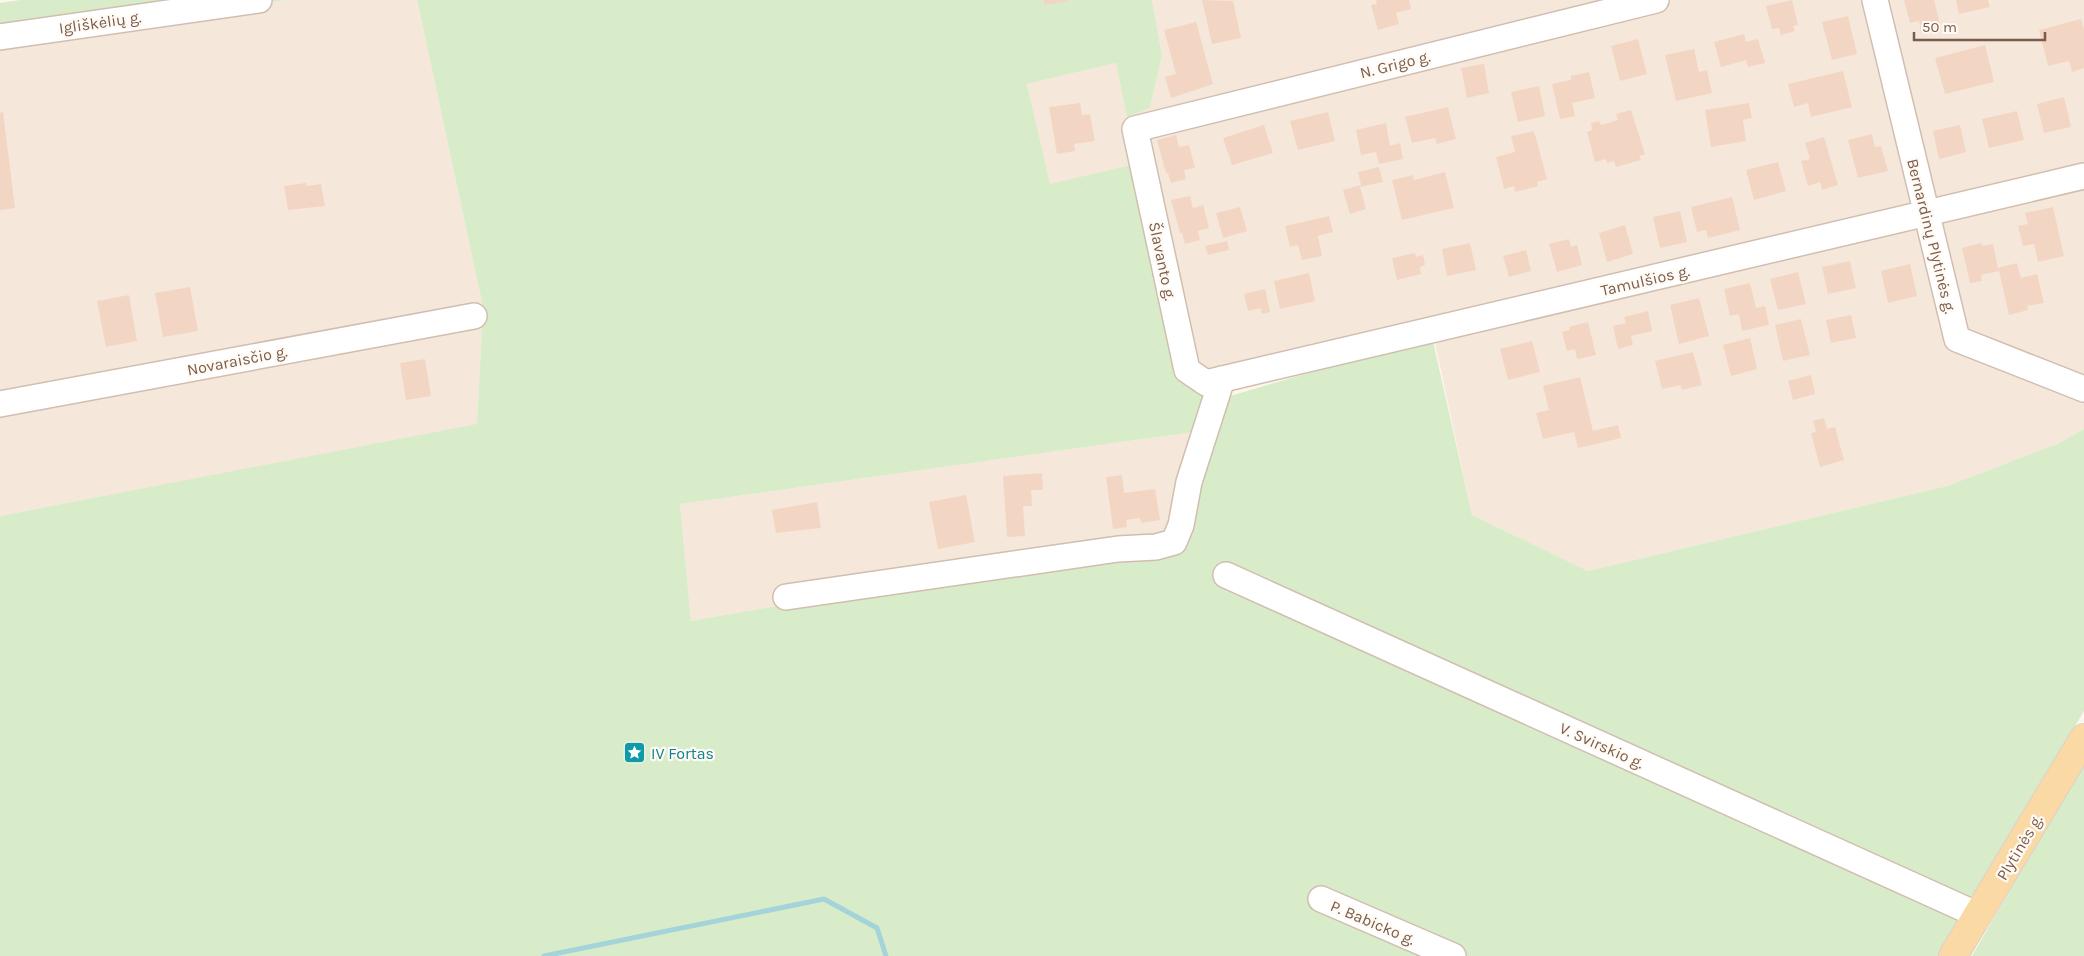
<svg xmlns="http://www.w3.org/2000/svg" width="2084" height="956" viewBox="0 0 2084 956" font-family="Karla,sans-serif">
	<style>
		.residential { fill: #f5e8da }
		.green { fill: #d8ecc9 }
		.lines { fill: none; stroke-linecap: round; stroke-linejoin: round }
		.stream { stroke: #a5d3da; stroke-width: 5 }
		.building { fill: #f3d5c3 }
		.minor-casing { stroke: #d1beb0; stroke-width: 28 }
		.major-casing { stroke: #dad1cd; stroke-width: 30 }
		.minor { stroke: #fff; stroke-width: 25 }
		.major { stroke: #fbd9a5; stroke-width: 28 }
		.labels { text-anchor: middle; stroke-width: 4.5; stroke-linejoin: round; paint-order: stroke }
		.street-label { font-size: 16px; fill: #7a5c4d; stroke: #fffaf3 }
		.culture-label { font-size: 16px; fill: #0d838f; stroke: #fffaf3; text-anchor: start }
	</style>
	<rect width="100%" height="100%" fill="#fdf6ec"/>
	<g class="residential">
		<path d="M286,0H417L483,307L477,425L0,516V48Z"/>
		<path d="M1152,0H2084V429L2057,444L1947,486L1588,571L1472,515L1431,324L1178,374L1136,164L1050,185L1027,84L1116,63L1127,116L1150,108L1162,55Z"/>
		<path d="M1193,432L1182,542L860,591L691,621L680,504Z"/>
	</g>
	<g class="green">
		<path d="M20,0H286L75,35L0,26V3Z"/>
		<path d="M417,0H1152L1162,55L1150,108L1127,117L1116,63L1027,84L1050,184L1136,164L1208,396L1193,432L680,504L691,621L860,591L1171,548L1223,398L1432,337L1472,515L1588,571L1947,486L2057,444L2084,429V711L1940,956H0V516L477,424L483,307Z"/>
		<path d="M2084,761V956H1972Z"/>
	</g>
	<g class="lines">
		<path class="stream" d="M544,956L824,899L877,928L886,956"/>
	</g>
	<g class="building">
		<path d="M1044,0H1068V1L1044,5Z"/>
		<path d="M1202,0L1233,1L1241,38L1212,44Z"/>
		<path d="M1376,0H1409L1411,9L1396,13L1399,24L1378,30L1371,5L1377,4Z"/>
		<path d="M1792,0L1798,25L1793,26L1795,31L1781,35L1779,28L1772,29L1766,6Z"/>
		<path d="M1904,0H1934L1941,28L1921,33L1919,21L1910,23Z"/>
		<path d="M1956,0H1988L1990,7L1959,14Z"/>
		<path d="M1848,16L1857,54L1832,60L1822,22Z"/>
		<path d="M2081,19L2084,29V68L2072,72L2069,61L2048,66L2039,30Z"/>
		<path d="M1196,22L1213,84L1171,98L1165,77L1176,74L1164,30Z"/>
		<path d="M1744,34L1746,42L1758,39L1765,63L1748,67L1746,60L1721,67L1714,42Z"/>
		<path d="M1638,39L1647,74L1620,81L1611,46Z"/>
		<path d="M1985,45L1994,82L1945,94L1935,58Z"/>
		<path d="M1694,49L1699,72L1707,70L1712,93L1676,101L1665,55Z"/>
		<path d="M1484,64L1489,93L1467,98L1461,68Z"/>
		<path d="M1843,71L1852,107L1811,117L1808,103L1794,107L1788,84Z"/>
		<path d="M1589,72L1595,98L1572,103L1575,116L1560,119L1552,84L1571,80V76Z"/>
		<path d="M1539,86L1545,116L1518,122L1511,92Z"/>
		<path d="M2064,97L2071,127L2044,133L2037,104Z"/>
		<path d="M1080,103L1082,115L1090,114L1095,141L1074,144L1075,151L1057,154L1049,107Z"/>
		<path d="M1749,103L1752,118L1743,120L1746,141L1711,147L1705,110Z"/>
		<path d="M1448,107L1456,139L1437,144L1435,138L1412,143L1405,117Z"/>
		<path d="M1631,110L1645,154L1639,156L1641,160L1616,167L1614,161L1607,163L1606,159L1595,162L1587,132L1592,130L1591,123L1599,121L1601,125L1618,120L1616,114Z"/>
		<path d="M2017,111L2024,140L1989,148L1982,119Z"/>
		<path d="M3,112L15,208L0,210V113Z"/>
		<path d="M1328,112L1335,141L1298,150L1290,121Z"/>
		<path d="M1386,123L1390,146L1400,143L1403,159L1379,164L1376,152L1361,155L1356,130Z"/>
		<path d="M1264,125L1273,153L1232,165L1223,138Z"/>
		<path d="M1960,125L1966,152L1939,159L1933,131Z"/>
		<path d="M1534,131L1547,179L1537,182L1538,186L1515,192L1514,186L1504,189L1496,157L1515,152L1511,136Z"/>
		<path d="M1872,134L1875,147L1881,146L1888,171L1858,178L1848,140Z"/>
		<path d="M1176,135L1179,147L1189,145L1195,168L1184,170L1186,179L1171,183L1168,173H1166L1157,140Z"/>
		<path d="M1824,137L1838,185L1822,190L1820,182L1808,186L1801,161L1810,159L1805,143Z"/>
		<path d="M1778,162L1786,191L1754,200L1746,170Z"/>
		<path d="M1379,167L1383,182L1360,187L1366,209L1350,214L1343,190L1361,185L1358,172Z"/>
		<path d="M1445,172L1454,208L1402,220L1392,180L1413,175L1414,180Z"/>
		<path d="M306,183V186L321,184L325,206L288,210L284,186Z"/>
		<path d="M1190,196L1193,208L1203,205L1209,228L1198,231L1200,240L1185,244L1182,233H1180L1171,200Z"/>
		<path d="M1732,197L1740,230L1708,238L1706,230L1697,232L1691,207Z"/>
		<path d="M1240,207L1247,231L1223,238L1216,213Z"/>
		<path d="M2053,207L2064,256L2038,262L2034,244L2023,246L2018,226L2028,224L2025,213Z"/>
		<path d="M1680,211L1687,242L1660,248L1653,217Z"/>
		<path d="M1329,216L1333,232L1318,236L1322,256L1302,260L1298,245L1290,247L1285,226Z"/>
		<path d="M1625,225L1633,254L1607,262L1599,233Z"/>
		<path d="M1569,239L1571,247L1577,245L1582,265L1557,272L1549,244Z"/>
		<path d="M1227,241L1229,250L1208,255L1205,246Z"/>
		<path d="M1470,243L1476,270L1447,276L1442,249Z"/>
		<path d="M1981,243L1982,246L1993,244L1998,268L2017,263L2021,278L2037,274L2044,303L2027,306L2028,310L2009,315L1999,271L1981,275L1982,281L1970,283L1962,248Z"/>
		<path d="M1526,250L1531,271L1509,277L1503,256Z"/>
		<path d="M1415,253L1416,257L1423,255L1425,265L1420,267L1421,274L1397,280L1392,258Z"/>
		<path d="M1850,261L1856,288L1828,294L1822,267Z"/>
		<path d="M1910,264L1917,296L1888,303L1881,271Z"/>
		<path d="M1798,272L1806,304L1778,310L1770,279Z"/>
		<path d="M1309,273L1315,301L1280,309L1274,281Z"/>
		<path d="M1750,283L1756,308L1765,306L1769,325L1742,331L1739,314L1730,316L1724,289Z"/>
		<path d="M190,287L198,331L163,337L155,293Z"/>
		<path d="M1265,289L1270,312L1262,314L1261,308L1248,311L1244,294Z"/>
		<path d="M129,295L137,341L106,347L97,301Z"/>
		<path d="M1699,298L1709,336L1679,344L1670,305Z"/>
		<path d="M1648,311L1652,331L1631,336L1633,345L1618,349L1613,326L1626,323L1624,317Z"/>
		<path d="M1851,315L1856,338L1831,343L1826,320Z"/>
		<path d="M1801,319L1810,355L1783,361L1775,325Z"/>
		<path d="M1588,322L1596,355L1577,359L1575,349L1567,351L1562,332L1570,330L1569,327Z"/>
		<path d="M1750,338L1757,369L1731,376L1723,345Z"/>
		<path d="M1532,341L1540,372L1508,380L1500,349Z"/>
		<path d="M1693,352L1702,385L1682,390L1680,385L1662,389L1655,361Z"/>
		<path d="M425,359L431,396L406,400L400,363Z"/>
		<path d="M1811,375L1815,394L1793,400L1788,381Z"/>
		<path d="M1580,377L1593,431L1618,425L1621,438L1578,448L1574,432L1543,439L1536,413L1549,410L1543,386Z"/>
		<path d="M1824,418L1827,429L1835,427L1844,460L1820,467L1811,433L1816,432L1813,421Z"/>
		<path d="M1042,473L1043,490H1031L1032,506H1023L1025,536L1007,537L1003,476Z"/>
		<path d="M1122,475L1124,493L1155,489L1160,520L1141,523L1140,518L1126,520L1127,527L1113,529L1106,477Z"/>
		<path d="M966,495L975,542L938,549L929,502Z"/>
		<path d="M817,502L821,528L776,533L772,510Z"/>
	</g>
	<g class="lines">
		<defs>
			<g id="minor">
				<path d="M1656,0L1135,129L1187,370L1206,383L2084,176"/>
				<path d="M1875,0L1957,339L2084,389"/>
				<path d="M0,37L259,0"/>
				<path d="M0,404L474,316"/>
				<path d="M1226,575L1978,915"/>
				<path d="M786,597L1118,549L1156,547L1174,542L1181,525L1189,482L1222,379"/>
				<path d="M1321,899L1453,956"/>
			</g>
			<path id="major" d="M1953,956L2084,738"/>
		</defs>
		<use href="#minor" class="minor-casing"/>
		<use href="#major" class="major-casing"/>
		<use href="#minor" class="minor"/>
		<use href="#major" class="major"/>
	</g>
	<defs>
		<symbol id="sight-square" viewBox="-11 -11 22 22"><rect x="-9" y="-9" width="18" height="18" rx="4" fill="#0f9aa8" stroke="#fffaf3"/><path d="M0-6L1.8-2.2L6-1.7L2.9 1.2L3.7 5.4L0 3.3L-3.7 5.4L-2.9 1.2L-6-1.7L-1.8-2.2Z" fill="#fff"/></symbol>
	</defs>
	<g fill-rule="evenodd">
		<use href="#sight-square" x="622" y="740" width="25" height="25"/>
	</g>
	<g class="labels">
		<g class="street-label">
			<text transform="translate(100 22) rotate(-8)" y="6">Igliškėlių g.</text>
			<text transform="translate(1395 64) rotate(-14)" y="6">N. Grigo g.</text>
			<text transform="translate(1932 236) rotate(76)" y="6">Bernardinų Plytinės g.</text>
			<text transform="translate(1163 261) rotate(78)" y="6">Šlavanto g.</text>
			<text transform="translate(1645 280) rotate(-13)" y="6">Tamulšios g.</text>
			<text transform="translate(237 360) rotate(-11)" y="6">Novaraisčio g.</text>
			<text transform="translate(1602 745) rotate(24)" y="6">V. Svirskio g.</text>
			<text transform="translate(2019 847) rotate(-59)" y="6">Plytinės g.</text>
			<text transform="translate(1373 922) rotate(23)" y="6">P. Babicko g.</text>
		</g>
		<g class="culture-label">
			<text x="651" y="759">IV Fortas</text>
		</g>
	</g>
	<path d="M1914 32v8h131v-8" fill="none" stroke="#7a5c4d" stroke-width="2.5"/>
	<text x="1922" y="32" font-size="15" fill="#7a5c4d" stroke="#fffaf3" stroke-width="4" paint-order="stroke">50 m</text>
</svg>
